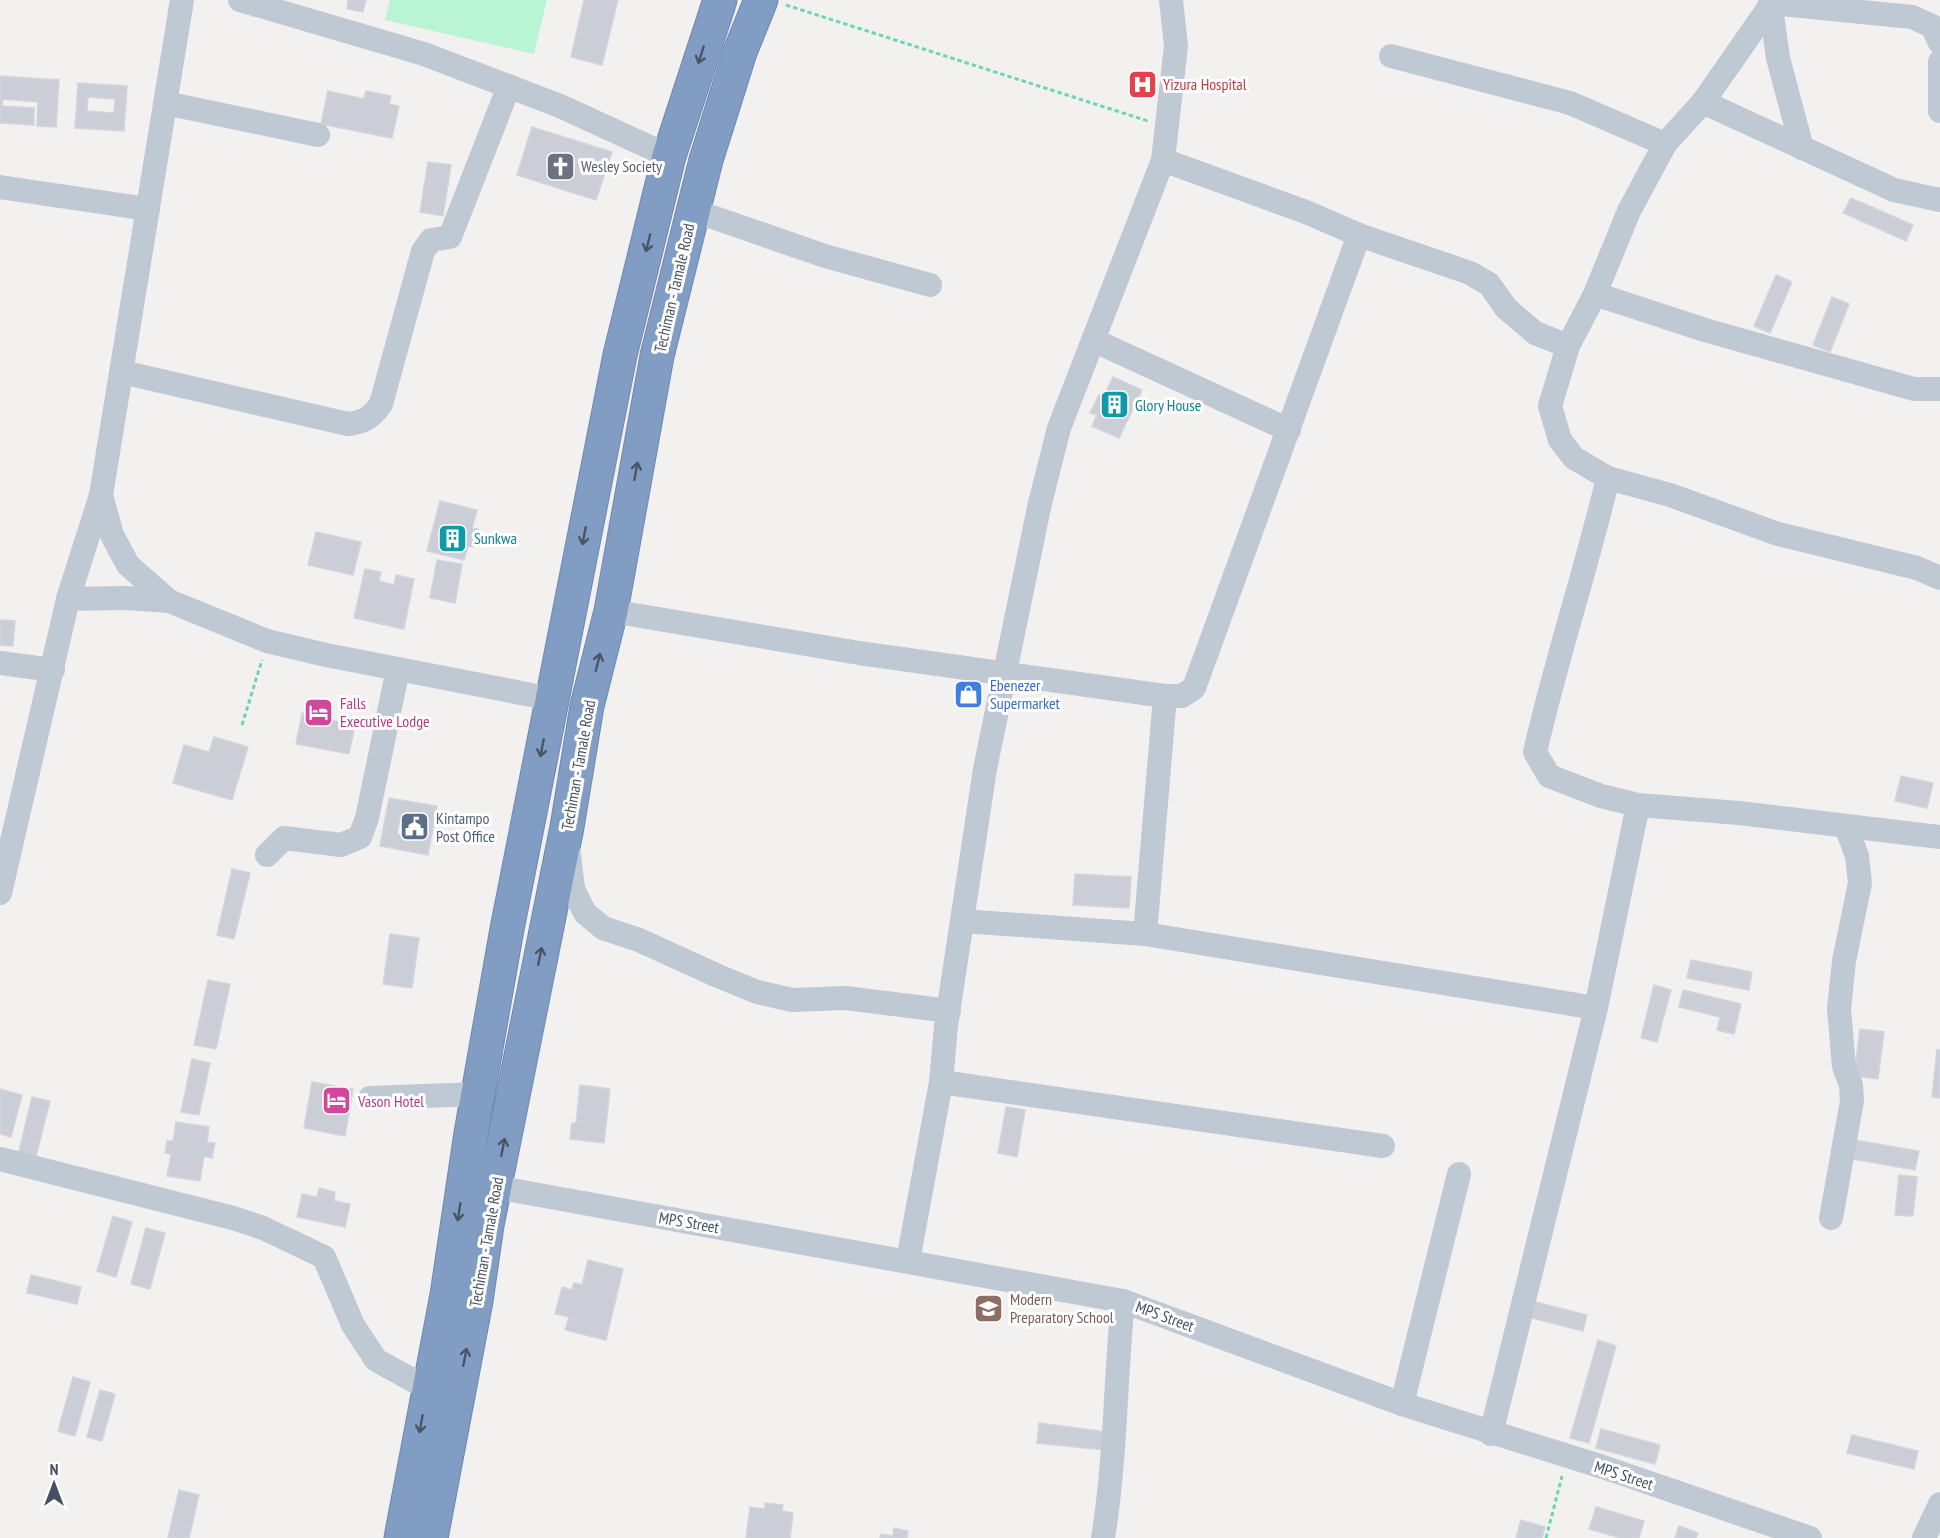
<svg xmlns="http://www.w3.org/2000/svg" width="1940" height="1538" viewBox="0 0 1940 1538" font-family="'PT Sans Narrow',sans-serif">
	<style>
		.green { fill: #b9f5d5 }
		.building { fill: #cbced6; stroke: #d3d5dc; stroke-width: 1.5; fill-rule: evenodd }
		.lines { fill: none; stroke-linecap: round; stroke-linejoin: round }
		.highway-casing { stroke: #6d88b0; stroke-width: 35 }
		.path { stroke: #6dd7aa; stroke-width: 3; stroke-dasharray: 4.5 3; stroke-linecap: butt }
		.minor { stroke: #bfc9d3; stroke-width: 24 }
		.highway { stroke: #829dc4; stroke-width: 33 }
		.oneway { stroke: #485565 }
		.labels { text-anchor: middle; stroke-width: 6; stroke-linejoin: round; paint-order: stroke }
		.health-label { font-size: 16px; fill: #be3a42; stroke: #fff; text-anchor: start }
		.worship-label { font-size: 16px; fill: #5b616d; stroke: #fff; text-anchor: start }
		.street-label { font-size: 16px; fill: #455160; stroke: #fff }
		.culture-label { font-size: 16px; fill: #0d838f; stroke: #fff; text-anchor: start }
		.shop-label { font-size: 16px; fill: #366cbe; stroke: #fff; text-anchor: start }
		.hotel-label { font-size: 16px; fill: #b23c85; stroke: #fff; text-anchor: start }
		.service-label { font-size: 16px; fill: #4e5e75; stroke: #fff; text-anchor: start }
		.education-label { font-size: 16px; fill: #785e54; stroke: #fff; text-anchor: start }
	</style>
	<rect width="100%" height="100%" fill="#f3f0f0"/>
	<path class="green" d="M390,0H547L534,54L385,20Z"/>
	<g class="building">
		<path d="M348,0H366L363,12L347,9Z"/>
		<path d="M584,0H618L602,65L571,57Z"/>
		<path d="M0,76L59,80L56,127L37,126L38,102L3,99L2,106L34,108V125L0,123Z"/>
		<path d="M78,83L127,86L124,131L75,128ZM88,97L115,99L114,113L87,111Z"/>
		<path d="M328,91L364,99L366,91L391,96L389,104L399,106L392,138L321,124Z"/>
		<path d="M532,127L612,152L596,200L517,175Z"/>
		<path d="M428,162L451,165L443,216L420,212Z"/>
		<path d="M1851,198L1913,225L1906,241L1843,213Z"/>
		<path d="M1776,275L1792,282L1770,333L1754,326Z"/>
		<path d="M1832,297L1849,304L1830,352L1813,345Z"/>
		<path d="M1113,377L1142,390L1119,438L1092,426L1097,415L1090,413L1099,395L1103,398Z"/>
		<path d="M440,501L477,510L472,528L478,529L473,547L468,546L464,560L427,551Z"/>
		<path d="M316,532L361,542L353,575L308,565Z"/>
		<path d="M437,560L462,564L455,603L430,598Z"/>
		<path d="M365,569L381,572L379,581L394,585L396,575L414,579L404,629L354,618Z"/>
		<path d="M0,620L15,621L13,646L0,645Z"/>
		<path d="M313,708L328,711L326,719L355,725L349,754L296,744L302,713L311,715Z"/>
		<path d="M214,737L248,747L232,800L173,783L184,745L209,752Z"/>
		<path d="M1901,776L1933,783L1927,808L1895,801Z"/>
		<path d="M389,798L437,806L428,855L380,846ZM400,819L408,821L406,836L397,834Z"/>
		<path d="M232,869L250,873L234,939L217,935Z"/>
		<path d="M1075,874L1131,877L1129,908L1073,905Z"/>
		<path d="M390,934L419,938L412,988L383,984Z"/>
		<path d="M1691,960L1752,972L1749,990L1687,978Z"/>
		<path d="M208,980L230,984L216,1049L194,1045Z"/>
		<path d="M1654,985L1671,990L1657,1042L1641,1038Z"/>
		<path d="M1683,990L1741,1004L1734,1034L1717,1030L1720,1017L1679,1007Z"/>
		<path d="M1860,1029L1884,1032L1878,1079L1854,1076Z"/>
		<path d="M1937,1050H1940V1098L1932,1097Z"/>
		<path d="M192,1059L210,1063L199,1115L181,1112Z"/>
		<path d="M312,1082L353,1089L345,1136L304,1128Z"/>
		<path d="M580,1085L610,1089L604,1143L570,1139L572,1123H576Z"/>
		<path d="M0,1089L22,1095L11,1137L0,1134Z"/>
		<path d="M32,1097L50,1101L35,1160L18,1155Z"/>
		<path d="M1006,1107L1025,1110L1017,1157L998,1153Z"/>
		<path d="M176,1122L209,1127L207,1142L215,1143L212,1158L204,1156L200,1181L167,1176L171,1154L165,1153L167,1141H173Z"/>
		<path d="M1849,1139L1919,1151L1915,1170L1846,1158Z"/>
		<path d="M1899,1175L1917,1177L1913,1216L1895,1215Z"/>
		<path d="M319,1188L335,1192L334,1201L350,1204L345,1227L297,1217L302,1194L317,1197Z"/>
		<path d="M113,1216L132,1222L116,1277L97,1271Z"/>
		<path d="M146,1228L165,1233L150,1289L131,1284Z"/>
		<path d="M588,1260L623,1269L606,1340L565,1330L569,1317L555,1314L562,1287L572,1290L574,1283L582,1285Z"/>
		<path d="M31,1275L81,1287L77,1304L27,1293Z"/>
		<path d="M1528,1300L1587,1315L1583,1331L1524,1316Z"/>
		<path d="M1598,1340L1616,1346L1589,1443L1570,1438Z"/>
		<path d="M73,1377L90,1382L75,1436L58,1431Z"/>
		<path d="M100,1390L115,1394L102,1441L87,1437Z"/>
		<path d="M1039,1423L1107,1432L1105,1450L1037,1443Z"/>
		<path d="M1601,1429L1660,1445L1655,1464L1596,1448Z"/>
		<path d="M1852,1435L1918,1451L1914,1469L1847,1453Z"/>
		<path d="M179,1490L199,1495L189,1538H168Z"/>
		<path d="M765,1503L783,1505L782,1511L793,1513L790,1538H746L750,1507L765,1509Z"/>
		<path d="M1596,1507L1644,1521L1639,1538H1620L1589,1529Z"/>
		<path d="M1521,1520L1545,1527L1542,1538H1516Z"/>
		<path d="M1679,1526L1698,1533L1696,1538H1675Z"/>
		<path d="M894,1528L908,1531L907,1538H880L881,1534L893,1536Z"/>
	</g>
	<g class="lines">
		<defs>
			<g id="highway">
				<path d="M401,1538L447,1295L471,1133L507,929L620,355L669,156L720,0"/>
				<path d="M431,1538L476,1301L487,1225L567,827L587,706L611,611L657,356L706,160L740,52L761,0"/>
			</g>
		</defs>
		<use href="#highway" class="highway-casing"/>
		<g class="path">
			<path d="M786,5L1148,121"/>
			<path d="M242,725L262,660"/>
			<path d="M1546,1538L1562,1476"/>
		</g>
		<g class="minor">
			<path d="M240,0L424,54L560,106L669,156"/>
			<path d="M1171,0L1176,46L1163,160L1306,212L1359,235L1470,273L1489,284L1506,308L1535,333L1568,346"/>
			<path d="M1770,0L1778,58L1802,148"/>
			<path d="M1772,3L1703,102L1665,144L1629,211L1595,294L1568,346L1550,406L1560,440L1574,458L1608,478L1670,495L1778,534L1917,568L1940,578"/>
			<path d="M1772,3L1912,17L1932,26L1940,43"/>
			<path d="M1391,56L1570,103L1665,144"/>
			<path d="M1940,62V111"/>
			<path d="M1703,102L1894,190L1940,200"/>
			<path d="M165,103L318,135"/>
			<path d="M0,187L148,209"/>
			<path d="M692,210L825,256L930,285"/>
			<path d="M1595,294L1705,330L1914,389H1940"/>
			<path d="M1093,340L1289,430"/>
			<path d="M122,372L348,424C364,422 371,418 381,404L423,251L431,240L450,237L509,86"/>
			<path d="M1608,478C1586,570 1556,660 1535,752L1549,776L1601,796L1638,805L1739,813L1940,837"/>
			<path d="M101,495L112,535L128,565L169,601"/>
			<path d="M68,599L126,598L169,601L267,641L326,655L552,699"/>
			<path d="M611,611L859,653L1165,696H1182L1194,688L1359,235"/>
			<path d="M0,663L53,670"/>
			<path d="M569,854L573,889L585,913L603,928L639,940L718,976L757,992L792,1000L845,998L949,1011"/>
			<path d="M267,855L284,838L341,845L360,837L367,818L398,669"/>
			<path d="M0,893L68,599L101,495L182,0"/>
			<path d="M963,921L1145,934L1596,1008"/>
			<path d="M1145,934L1165,696"/>
			<path d="M941,1082L1383,1146"/>
			<path d="M370,1098L478,1094"/>
			<path d="M0,1159L233,1218L263,1228L324,1257L353,1325L376,1360L427,1388"/>
			<path d="M495,1187L1123,1301L1402,1404L1603,1467L1810,1538"/>
			<path d="M1831,1218L1852,1101L1851,1085L1844,1067L1839,1009L1844,961L1860,883L1857,856L1846,826"/>
			<path d="M908,1261L941,1082L946,1026L985,769L1040,503L1059,428L1163,160"/>
			<path d="M1402,1404L1459,1174"/>
			<path d="M1491,1434L1596,1008L1638,805"/>
			<path d="M1103,1538C1116,1459 1115,1380 1123,1301"/>
			<path d="M1924,1538L1940,1504"/>
		</g>
		<use href="#highway" class="highway"/>
	</g>
	<defs><path id="oneway-shaft" d="M-6 0H5M1.5-3L5.5 0L1.5 3" fill="none" stroke-width="1.6" stroke-linecap="round" stroke-linejoin="round" transform="scale(1.5)"/></defs>
	<g class="oneway">
		<use href="#oneway-shaft" transform="translate(701 55) rotate(107)"/>
		<use href="#oneway-shaft" transform="translate(648 243) rotate(104)"/>
		<use href="#oneway-shaft" transform="translate(636 471) rotate(-80)"/>
		<use href="#oneway-shaft" transform="translate(584 536) rotate(101)"/>
		<use href="#oneway-shaft" transform="translate(598 662) rotate(-76)"/>
		<use href="#oneway-shaft" transform="translate(542 748) rotate(101)"/>
		<use href="#oneway-shaft" transform="translate(540 956) rotate(-78)"/>
		<use href="#oneway-shaft" transform="translate(503 1147) rotate(-79)"/>
		<use href="#oneway-shaft" transform="translate(459 1212) rotate(99)"/>
		<use href="#oneway-shaft" transform="translate(465 1357) rotate(-79)"/>
		<use href="#oneway-shaft" transform="translate(421 1424) rotate(100)"/>
	</g>
	<defs>
		<symbol id="hospital-square" viewBox="-11 -11 22 22"><rect x="-9" y="-9" width="18" height="18" rx="4" fill="#e0444e" stroke="#fff"/><path d="M-5-5h3v3.5h4V-5h3V5h-3V1.5h-4V5h-3Z" fill="#fff"/></symbol>
		<symbol id="church-square" viewBox="-11 -11 22 22"><rect x="-9" y="-9" width="18" height="18" rx="4" fill="#6b7280" stroke="#fff"/><path d="M-1.2-6h2.4v3.5h3.3v2.4h-3.3V6h-2.4V-.1h-3.3v-2.4h3.3Z" fill="#fff"/></symbol>
		<symbol id="building-square" viewBox="-11 -11 22 22"><rect x="-9" y="-9" width="18" height="18" rx="4" fill="#0f9aa8" stroke="#fff"/><path d="M-4-6H4V6H1V3H-1V6H-4ZM-2.5-4.3h1.7v1.8h-1.7ZM.8-4.3h1.7v1.8H.8ZM-2.5-1h1.7V.8h-1.7ZM.8-1h1.7V.8H.8Z" fill="#fff"/></symbol>
		<symbol id="shop-square" viewBox="-11 -11 22 22"><rect x="-9" y="-9" width="18" height="18" rx="4" fill="#3f7fe0" stroke="#fff"/><path d="M-5-2.5h2.3a2.7 3.5 0 0 1 5.4 0H5L5.5 6h-11ZM-1.5-2.5h3a1.5 2.3 0 0 0-3 0Z" fill="#fff"/></symbol>
		<symbol id="hotel-square" viewBox="-11 -11 22 22"><rect x="-9" y="-9" width="18" height="18" rx="4" fill="#d1479c" stroke="#fff"/><path d="M-6-4.5h1.5V1H6V5H4.5V3h-9V5H-6ZM-4 0a1.8 1.8 0 1 1 3.6 0ZM.5 0V-2.5h3Q6-2.5 6 0Z" fill="#fff"/></symbol>
		<symbol id="civic-square" viewBox="-11 -11 22 22"><rect x="-9" y="-9" width="18" height="18" rx="4" fill="#5c6f8a" stroke="#fff"/><path d="M-.6-6.5H3V-4.5H.6V-3L4-1V1h2V6H-6V1h2V-1L-.6-3ZM-1.2 2.5V6h2.4V2.5Z" fill="#fff"/></symbol>
		<symbol id="school-square" viewBox="-11 -11 22 22"><rect x="-9" y="-9" width="18" height="18" rx="4" fill="#8d6e63" stroke="#fff"/><path d="M0-5L7-2L0 1L-7-2ZM-4 1L0 2.5L4 1V4Q0 6-4 4Z" fill="#fff"/></symbol>
	</defs>
	<g fill-rule="evenodd">
		<use href="#hospital-square" x="1126" y="68" width="33" height="33"/>
		<use href="#church-square" x="544" y="150" width="33" height="33"/>
		<use href="#building-square" x="1098" y="388" width="33" height="33"/>
		<use href="#building-square" x="436" y="522" width="33" height="33"/>
		<use href="#shop-square" x="952" y="678" width="33" height="33"/>
		<use href="#hotel-square" x="302" y="696" width="33" height="33"/>
		<use href="#civic-square" x="398" y="810" width="33" height="33"/>
		<use href="#hotel-square" x="320" y="1084" width="33" height="33"/>
		<use href="#school-square" x="972" y="1292" width="33" height="33"/>
	</g>
	<g class="labels">
		<g class="health-label">
			<text x="1163" y="90">Yizura Hospital</text>
		</g>
		<g class="worship-label">
			<text x="581" y="172">Wesley Society</text>
		</g>
		<g class="street-label">
			<text transform="translate(674 288) rotate(-77)" y="6">Techiman - Tamale Road</text>
			<text transform="translate(578 765) rotate(-80)" y="6">Techiman - Tamale Road</text>
			<text transform="translate(689 1222) rotate(10)" y="6">MPS Street</text>
			<text transform="translate(486 1242) rotate(-80)" y="6">Techiman - Tamale Road</text>
			<text transform="translate(1165 1316) rotate(20)" y="6">MPS Street</text>
			<text transform="translate(1624 1475) rotate(18)" y="6">MPS Street</text>
		</g>
		<g class="culture-label">
			<text x="1135" y="411">Glory House</text>
			<text x="474" y="544">Sunkwa</text>
		</g>
		<g class="shop-label">
			<text x="990" y="691">Ebenezer<tspan x="990" dy="18">Supermarket</tspan></text>
		</g>
		<g class="hotel-label">
			<text x="340" y="709">Falls<tspan x="340" dy="18">Executive Lodge</tspan></text>
			<text x="358" y="1107">Vason Hotel</text>
		</g>
		<g class="service-label">
			<text x="436" y="824">Kintampo<tspan x="436" dy="18">Post Office</tspan></text>
		</g>
		<g class="education-label">
			<text x="1010" y="1305">Modern<tspan x="1010" dy="18">Preparatory School</tspan></text>
		</g>
	</g>
	<g transform="translate(54 1484)" stroke="#ffffff" stroke-width="4.5" paint-order="stroke">
	<path d="M0-4.5L10 22L0 15L-10 22Z" fill="#455160"/>
	<text y="-9" font-size="16" font-weight="bold" text-anchor="middle" fill="#455160">N</text>
	</g>
</svg>
